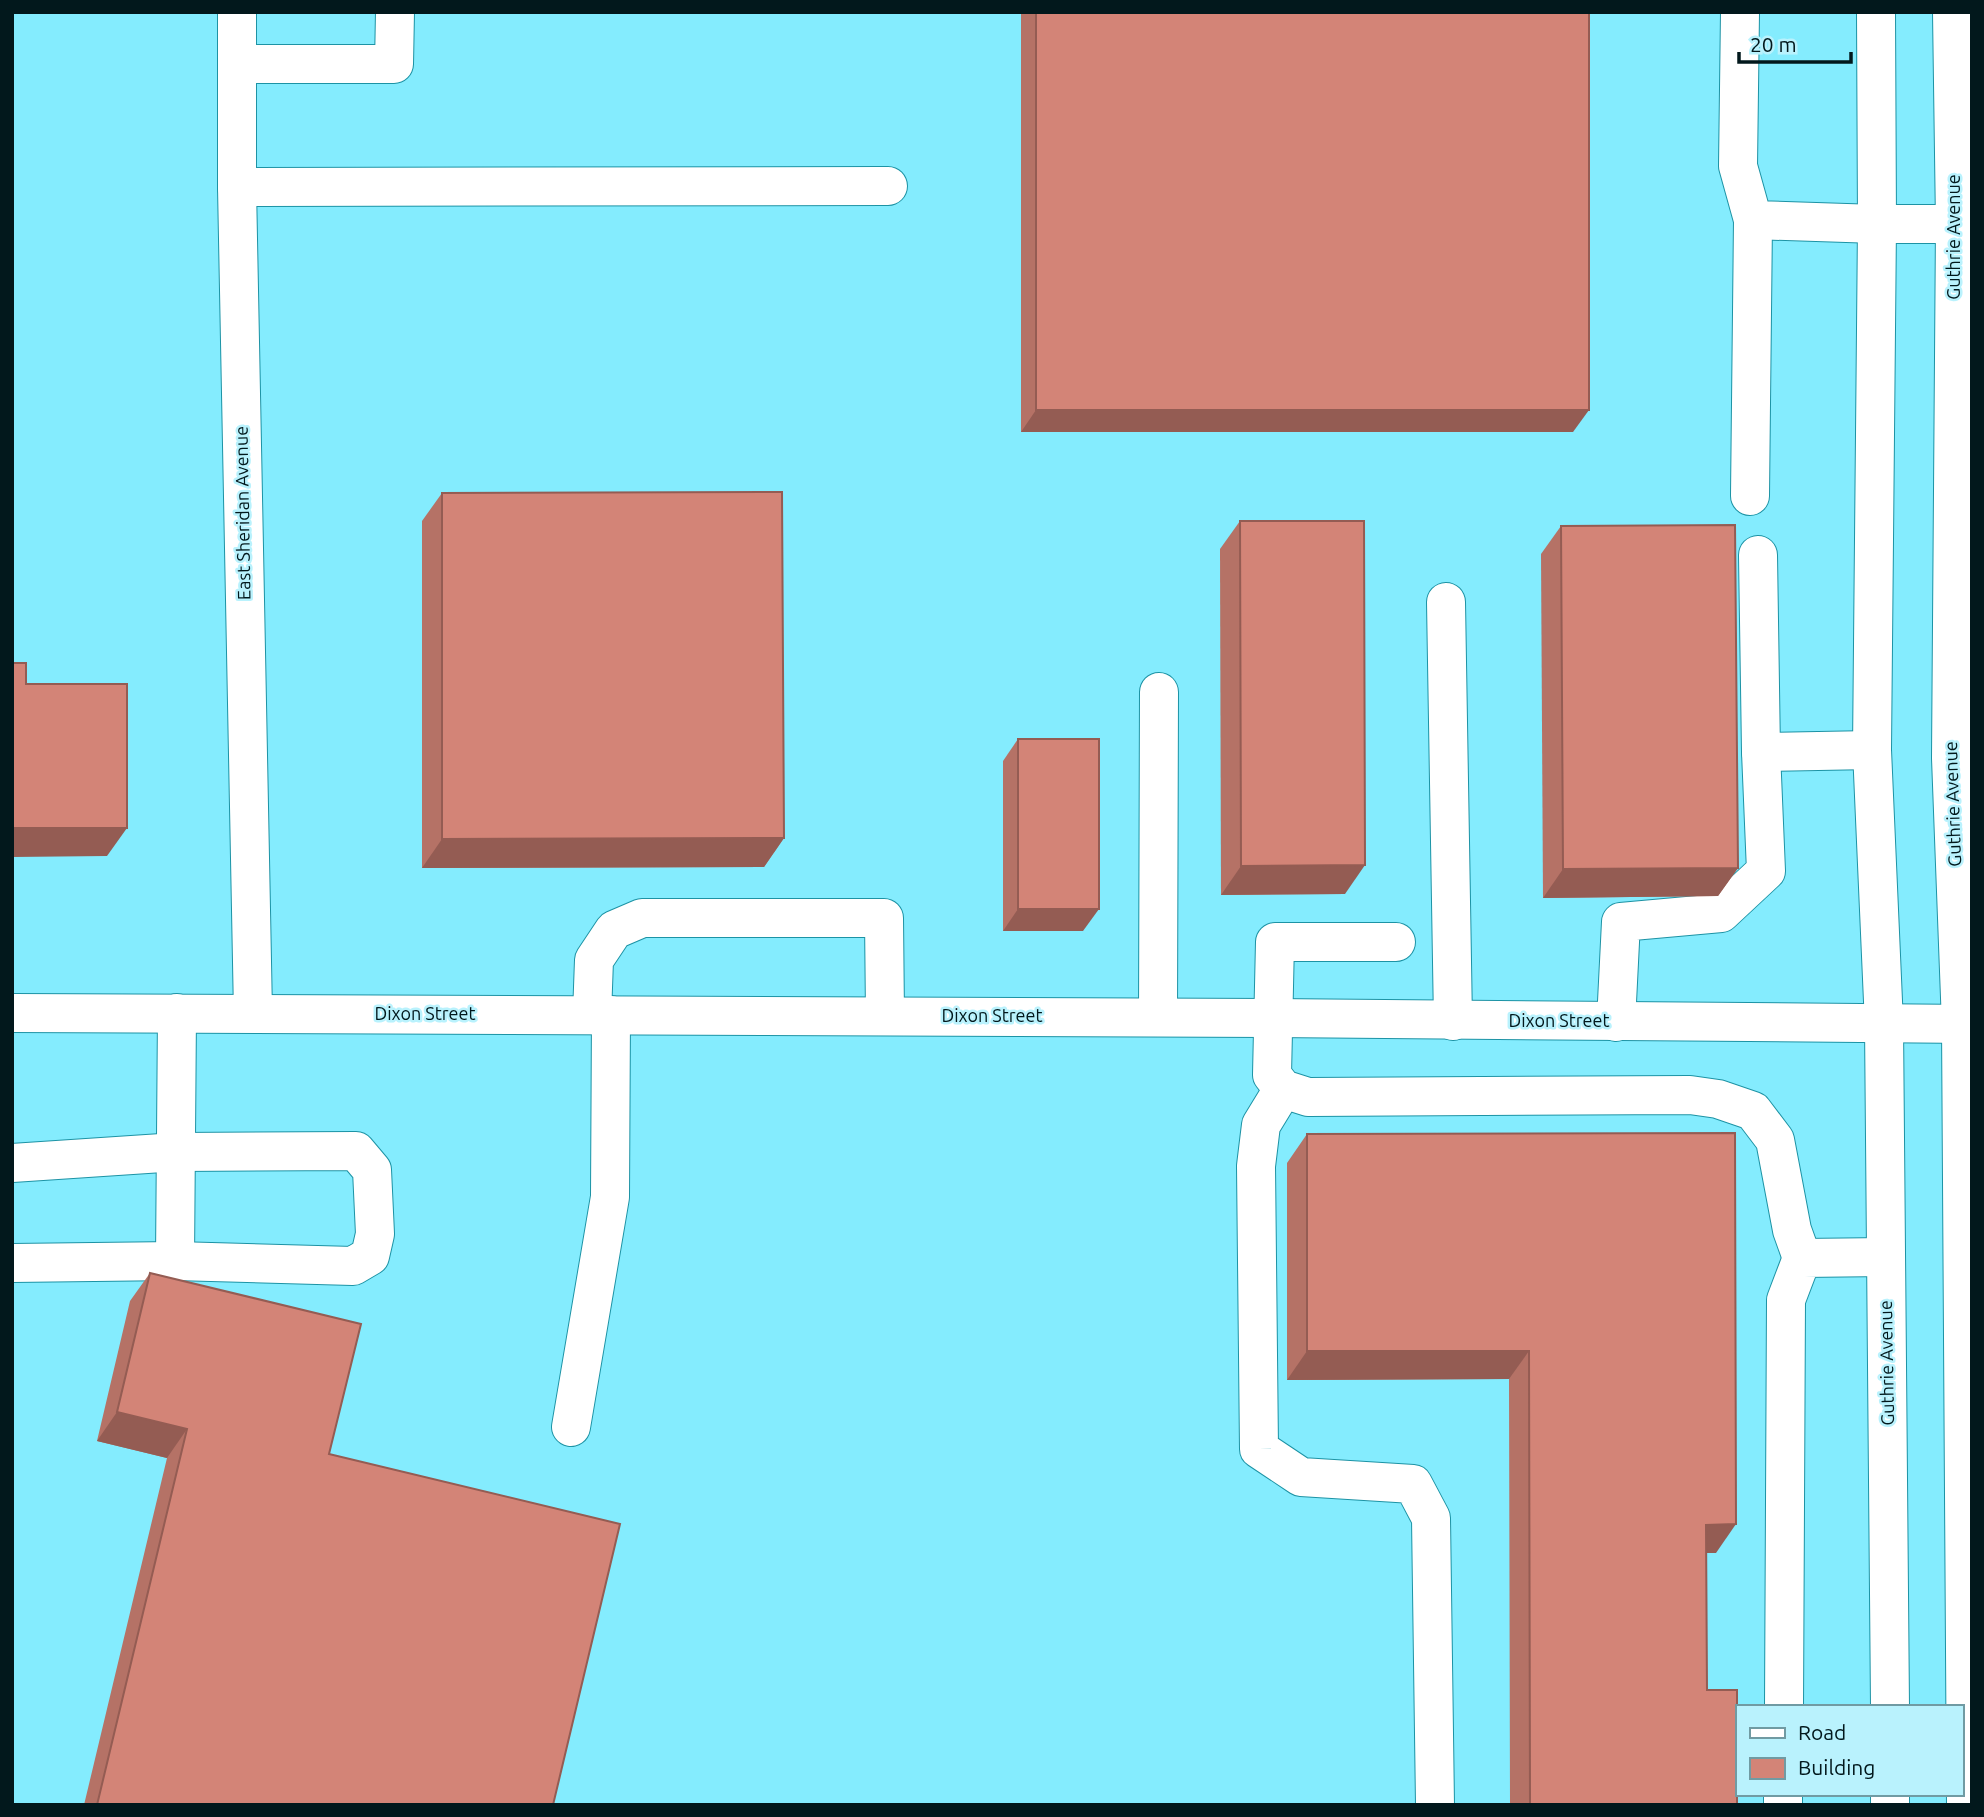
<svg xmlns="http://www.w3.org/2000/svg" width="1984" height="1817" viewBox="0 0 1984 1817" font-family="Ubuntu,sans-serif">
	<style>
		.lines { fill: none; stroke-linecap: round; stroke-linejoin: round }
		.minor-casing { stroke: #1d93a5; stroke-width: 40 }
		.major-casing { stroke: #1d93a5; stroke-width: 40 }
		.minor { stroke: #fff; stroke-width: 38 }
		.major { stroke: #fff; stroke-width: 38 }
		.wall { fill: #b57266 }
		.shaded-wall { fill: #945c53 }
		.building { fill: #d38477; stroke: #945c53; stroke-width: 2 }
		.labels { text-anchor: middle; stroke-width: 5; stroke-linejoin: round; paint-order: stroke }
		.street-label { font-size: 18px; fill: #02181c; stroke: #b9f2fd }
	</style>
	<rect width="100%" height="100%" fill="#84ecfe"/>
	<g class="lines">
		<defs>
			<g id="minor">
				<path d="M237,12V187L253,1013"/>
				<path d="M1740,12L1738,166L1753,220L1877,224H1972"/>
				<path d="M237,64H394L395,12"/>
				<path d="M237,187L888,186"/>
				<path d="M1750,496L1753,220"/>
				<path d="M1446,602L1453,1021"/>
				<path d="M1761,752L1872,750"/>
				<path d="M1396,942H1275L1272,1075L1283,1089L1308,1097L1690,1095L1718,1099L1753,1111L1775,1140L1792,1230L1802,1258"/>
				<path d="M12,1013L1272,1018L1972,1024"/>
				<path d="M592,1015L594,960L614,930L642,918H884L885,1016"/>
				<path d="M1158,1017L1159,692"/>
				<path d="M1616,1022L1621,922L1721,913L1766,871L1761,752L1758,555"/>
				<path d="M1283,1089L1261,1125L1256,1166L1259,1449L1301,1477L1413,1484L1431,1518L1435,1805"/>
				<path d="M12,1163L177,1152L356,1151L372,1170L375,1234L370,1256L353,1266L175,1261"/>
				<path d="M12,1263L175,1261L177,1013"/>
				<path d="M571,1427L610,1197L611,1015"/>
				<path d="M1784,1707L1786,1300L1802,1258L1886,1257"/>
				<path d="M1783,1805V1794"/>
			</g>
			<g id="major">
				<path d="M1876,12L1877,224L1872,750L1884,1024L1890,1707"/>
				<path d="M1952,12L1955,224L1951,758L1961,1024L1966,1805"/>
				<path d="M1890,1805V1794"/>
			</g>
		</defs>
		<use href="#minor" class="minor-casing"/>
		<use href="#major" class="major-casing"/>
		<use href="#minor" class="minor"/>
		<use href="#major" class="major"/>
	</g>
	<g class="wall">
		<path d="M1021,12H1589L1573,432H1021Z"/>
		<path d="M442,493L784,838L764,867L422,868V521Z"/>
		<path d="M1240,521L1345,894L1221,895L1220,549Z"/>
		<path d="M1561,526L1738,868L1718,896L1543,898L1541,554Z"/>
		<path d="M1018,739L1083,931H1003V761Z"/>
		<path d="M1735,1133L1716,1553H1706L1707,1690L1737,1805H1510L1509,1379L1287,1380V1163L1307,1134Z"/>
		<path d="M150,1273L329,1454L553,1805H84L167,1458L97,1441L130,1301Z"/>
	</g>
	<g class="shaded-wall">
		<path d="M1036,410H1589L1573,432H1021Z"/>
		<path d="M12,828H127L107,856L12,857Z"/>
		<path d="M784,838L764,867L422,868L442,839Z"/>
		<path d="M1365,865L1345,894L1221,895L1241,866Z"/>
		<path d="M1738,868L1718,896L1543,898L1563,869Z"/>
		<path d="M1018,909H1099L1083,931H1003Z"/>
		<path d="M1307,1351H1529L1509,1379L1287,1380Z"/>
		<path d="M117,1412L187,1429L167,1458L97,1441Z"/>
		<path d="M1736,1524L1716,1553H1686L1706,1525Z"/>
	</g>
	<g class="building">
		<rect x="1036" y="12" width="553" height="398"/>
		<path d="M782,492L784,838L442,839V493Z"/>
		<path d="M1240,521H1364L1365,865L1241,866Z"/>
		<path d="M1735,525L1738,868L1563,869L1561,526Z"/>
		<path d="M12,663H26V684H127V828H12Z"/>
		<rect x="1018" y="739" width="81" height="170"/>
		<path d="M1735,1133L1736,1524L1706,1525L1707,1690H1737V1805H1530L1529,1351H1307V1134Z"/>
		<path d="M150,1273L361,1324L329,1454L620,1524L553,1805H97L187,1429L117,1412Z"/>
	</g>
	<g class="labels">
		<g class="street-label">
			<text transform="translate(1954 237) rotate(-90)" y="6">Guthrie Avenue</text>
			<text transform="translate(243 513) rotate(-91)" y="6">East Sheridan Avenue</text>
			<text transform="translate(1953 804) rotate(-92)" y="6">Guthrie Avenue</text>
			<text x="425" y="1020">Dixon Street</text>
			<text x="992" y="1022">Dixon Street</text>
			<text x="1559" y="1027">Dixon Street</text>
			<text transform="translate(1887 1363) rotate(-91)" y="6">Guthrie Avenue</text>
		</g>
	</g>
	<rect width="1984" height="1817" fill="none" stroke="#02181c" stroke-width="28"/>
	<rect x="1736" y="1705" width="228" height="91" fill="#b9f2fd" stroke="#709ba3" stroke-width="2"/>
	<rect x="1750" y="1728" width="35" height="10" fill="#ffffff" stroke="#709ba3" stroke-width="2"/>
	<text x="1798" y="1740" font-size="21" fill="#02181c">Road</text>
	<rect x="1750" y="1758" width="35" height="21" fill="#d38477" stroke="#709ba3" stroke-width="2"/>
	<text x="1798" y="1775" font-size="21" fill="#02181c">Building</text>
	<path d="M1739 52v10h112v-10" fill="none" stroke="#02181c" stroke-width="3.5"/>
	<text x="1750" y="52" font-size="21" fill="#02181c" stroke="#b9f2fd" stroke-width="5" paint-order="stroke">20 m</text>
</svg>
